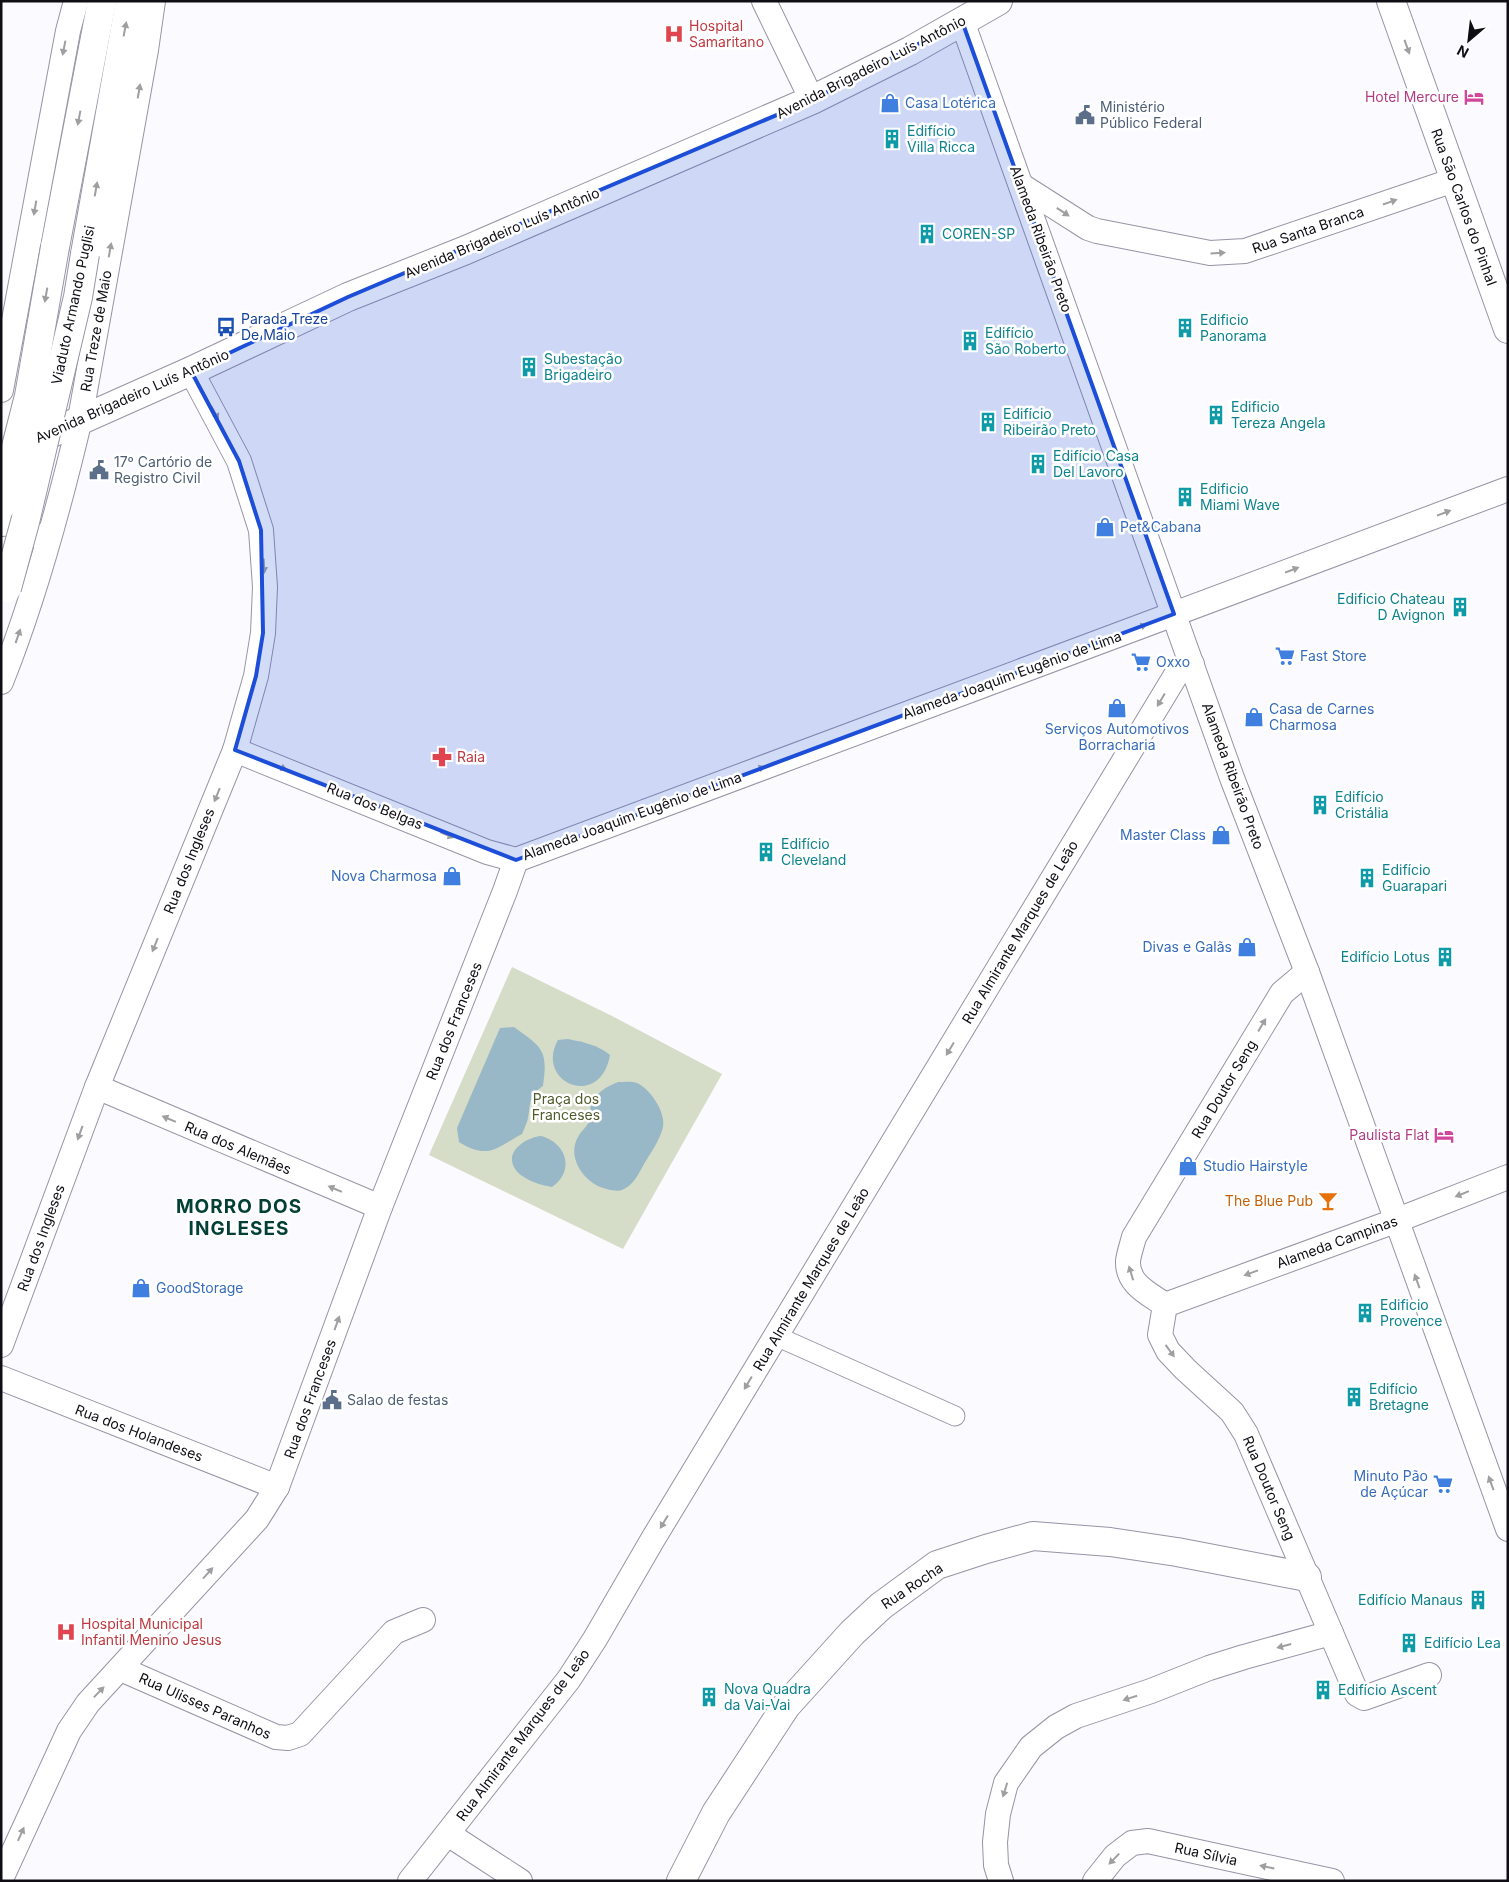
<svg xmlns="http://www.w3.org/2000/svg" width="1509" height="1882" viewBox="0 0 1509 1882" font-family="Inter,sans-serif">
	<style>
		.green { fill: #d5dcc7 }
		.water { fill: #98b7c7 }
		.lines { fill: none; stroke-linecap: round; stroke-linejoin: round }
		.pedestrian-casing { stroke: #9893a6; stroke-width: 21 }
		.minor-casing { stroke: #9893a6; stroke-width: 26 }
		.tertiary-casing { stroke: #9893a6; stroke-width: 30 }
		.secondary-casing { stroke: #9893a6; stroke-width: 30 }
		.pedestrian { stroke: #fff; stroke-width: 19 }
		.minor { stroke: #fff; stroke-width: 24 }
		.tertiary { stroke: #fff; stroke-width: 28 }
		.secondary { stroke: #fff; stroke-width: 28 }
		.secondary-bridge-casing { stroke: #9893a6; stroke-width: 30; stroke-linecap: butt }
		.secondary-bridge { stroke: #fff; stroke-width: 28 }
		.oneway { fill: #9f9fa1 }
		.marked { fill: #1d4ed8; fill-opacity: 0.2; stroke: #1d4ed8; stroke-width: 4; stroke-linejoin: round }
		.labels { text-anchor: middle; stroke-width: 5; stroke-linejoin: round; paint-order: stroke }
		.health-label { font-size: 14px; fill: #be3a42; stroke: #fff; text-anchor: start }
		.street-label { font-size: 14px; fill: #100e14; stroke: #fff }
		.hotel-label { font-size: 14px; fill: #b23c85; stroke: #fff; text-anchor: end }
		.shop-label { font-size: 14px; fill: #366cbe; stroke: #fff; text-anchor: start }
		.service-label { font-size: 14px; fill: #4e5e75; stroke: #fff; text-anchor: start }
		.culture-label { font-size: 14px; fill: #0d838f; stroke: #fff; text-anchor: start }
		.transit-label { font-size: 14px; fill: #164399; stroke: #fff; text-anchor: start }
		.park-label { font-size: 14px; fill: #505b2d; stroke: #fff }
		.food-label { font-size: 14px; fill: #c56008; stroke: #fff; text-anchor: end }
		.district-label { font-size: 19px; font-weight: bold; letter-spacing: 1px; fill: #023f35; stroke: #fff }
	</style>
	<rect width="100%" height="100%" fill="#fbfafe"/>
	<path class="green" d="M512,967L612,1016L722,1074L623,1249L429,1155Z"/>
	<g class="water">
		<path d="M514,1027C543,1048 548,1050 543,1086C528,1096 531,1103 528,1118C527,1123 524,1129 522,1134C496,1148 488,1160 459,1142L457,1128L500,1028Z"/>
		<path d="M568,1039C583,1042 598,1045 610,1055C600,1111 534,1082 558,1040Z"/>
		<path d="M618,1082C624,1082 632,1081 637,1083C650,1089 666,1112 663,1127C660,1140 651,1152 644,1164C639,1173 633,1186 622,1190C616,1192 606,1189 600,1187C582,1179 567,1156 578,1137C581,1131 586,1128 589,1122C590,1117 589,1111 591,1106C595,1093 606,1087 618,1082Z"/>
		<path d="M541,1136C567,1143 575,1171 552,1187C540,1185 520,1179 514,1167C505,1150 528,1137 541,1136Z"/>
	</g>
	<g class="lines">
		<defs>
			<path id="pedestrian" d="M776,1336L955,1416"/>
			<g id="minor">
				<path d="M764,1L812,100"/>
				<path d="M962,21L1232,778L1307,972L1508,1529"/>
				<path d="M1022,186L1088,228L1097,231L1210,253L1245,251L1454,180"/>
				<path d="M1,390L68,31L76,1"/>
				<path d="M1,524L16,523L38,536"/>
				<path d="M1,682C35,597 59,508 80,419L146,50L153,1"/>
				<path d="M235,750L487,852L516,860"/>
				<path d="M516,860L1508,489"/>
				<path d="M97,1087L380,1207"/>
				<path d="M1165,1305L1160,1335L1168,1351L1185,1369L1232,1412L1246,1434L1357,1694L1364,1698L1429,1675"/>
				<path d="M1165,1305C1148,1293 1127,1284 1128,1261C1129,1253 1132,1245 1134,1237L1282,993L1307,972"/>
				<path d="M1165,1305L1395,1221L1508,1177"/>
				<path d="M1,1345L97,1087L235,750L256,676L263,633L265,587L261,530L239,461L191,371"/>
				<path d="M1,1378L277,1487"/>
				<path d="M121,1669L276,1737L288,1738L300,1734L394,1632L423,1620"/>
				<path d="M448,1834L520,1881"/>
				<path d="M1,1879L69,1731L88,1703L257,1519L277,1487L380,1207L505,891L516,860"/>
				<path d="M410,1881L569,1679L595,1639L653,1539L1176,675L1192,664"/>
				<path d="M1001,1881L996,1865L995,1842L998,1814L1006,1783L1031,1747L1056,1727L1076,1716L1151,1691L1209,1668L1244,1657L1331,1633"/>
				<path d="M1095,1881L1115,1856L1132,1843L1148,1841L1332,1881"/>
			</g>
			<g id="tertiary">
				<path d="M1391,1L1508,329"/>
				<path d="M681,1881L716,1813L786,1706L852,1633L881,1606L937,1565L986,1549L1033,1536L1110,1542L1177,1552L1307,1577"/>
			</g>
			<g id="secondary">
				<path d="M55,247L102,1"/>
				<path d="M85,254L130,1"/>
				<path d="M27,444L191,371L348,297L466,250L812,100L910,51L998,1"/>
			</g>
		</defs>
		<use href="#pedestrian" class="pedestrian-casing"/>
		<use href="#minor" class="minor-casing"/>
		<use href="#tertiary" class="tertiary-casing"/>
		<use href="#secondary" class="secondary-casing"/>
		<use href="#pedestrian" class="pedestrian"/>
		<use href="#minor" class="minor"/>
		<use href="#tertiary" class="tertiary"/>
		<use href="#secondary" class="secondary"/>
		<defs>
			<g id="secondary-bridge">
				<path d="M1,506L29,396L55,247"/>
				<path d="M7,588L25,522L78,297L85,254"/>
			</g>
		</defs>
		<use href="#secondary-bridge" class="secondary-bridge-casing"/>
		<use href="#secondary-bridge" class="secondary-bridge"/>
	</g>
	<defs><path id="oneway-solid" d="M-6-.8H1V-3.2L6.5 0L1 3.2V.8H-6Z" transform="scale(1.25)"/></defs>
	<g class="oneway">
		<use href="#oneway-solid" transform="translate(125 29) rotate(-79)"/>
		<use href="#oneway-solid" transform="translate(1407 47) rotate(70)"/>
		<use href="#oneway-solid" transform="translate(64 48) rotate(101)"/>
		<use href="#oneway-solid" transform="translate(139 91) rotate(-80)"/>
		<use href="#oneway-solid" transform="translate(79 118) rotate(101)"/>
		<use href="#oneway-solid" transform="translate(96 189) rotate(-80)"/>
		<use href="#oneway-solid" transform="translate(1390 202) rotate(-19)"/>
		<use href="#oneway-solid" transform="translate(35 208) rotate(100)"/>
		<use href="#oneway-solid" transform="translate(1063 212) rotate(33)"/>
		<use href="#oneway-solid" transform="translate(110 250) rotate(-80)"/>
		<use href="#oneway-solid" transform="translate(1218 253) rotate(-4)"/>
		<use href="#oneway-solid" transform="translate(46 295) rotate(100)"/>
		<use href="#oneway-solid" transform="translate(215 413) rotate(61)"/>
		<use href="#oneway-solid" transform="translate(1444 513) rotate(-21)"/>
		<use href="#oneway-solid" transform="translate(264 566) rotate(87)"/>
		<use href="#oneway-solid" transform="translate(1292 570) rotate(-21)"/>
		<use href="#oneway-solid" transform="translate(1140 627) rotate(-20)"/>
		<use href="#oneway-solid" transform="translate(18 636) rotate(-71)"/>
		<use href="#oneway-solid" transform="translate(1161 700) rotate(121)"/>
		<use href="#oneway-solid" transform="translate(280 767) rotate(22)"/>
		<use href="#oneway-solid" transform="translate(758 769) rotate(-20)"/>
		<use href="#oneway-solid" transform="translate(217 795) rotate(112)"/>
		<use href="#oneway-solid" transform="translate(447 835) rotate(22)"/>
		<use href="#oneway-solid" transform="translate(155 945) rotate(112)"/>
		<use href="#oneway-solid" transform="translate(1262 1025) rotate(-59)"/>
		<use href="#oneway-solid" transform="translate(950 1049) rotate(121)"/>
		<use href="#oneway-solid" transform="translate(169 1119) rotate(-157)"/>
		<use href="#oneway-solid" transform="translate(80 1133) rotate(110)"/>
		<use href="#oneway-solid" transform="translate(335 1189) rotate(-157)"/>
		<use href="#oneway-solid" transform="translate(1462 1194) rotate(158)"/>
		<use href="#oneway-solid" transform="translate(1131 1273) rotate(-107)"/>
		<use href="#oneway-solid" transform="translate(1251 1273) rotate(160)"/>
		<use href="#oneway-solid" transform="translate(1417 1281) rotate(-110)"/>
		<use href="#oneway-solid" transform="translate(337 1323) rotate(-70)"/>
		<use href="#oneway-solid" transform="translate(1170 1351) rotate(54)"/>
		<use href="#oneway-solid" transform="translate(748 1383) rotate(121)"/>
		<use href="#oneway-solid" transform="translate(1491 1483) rotate(-110)"/>
		<use href="#oneway-solid" transform="translate(664 1522) rotate(121)"/>
		<use href="#oneway-solid" transform="translate(208 1573) rotate(-48)"/>
		<use href="#oneway-solid" transform="translate(1284 1646) rotate(165)"/>
		<use href="#oneway-solid" transform="translate(99 1692) rotate(-46)"/>
		<use href="#oneway-solid" transform="translate(1130 1698) rotate(162)"/>
		<use href="#oneway-solid" transform="translate(1005 1790) rotate(107)"/>
		<use href="#oneway-solid" transform="translate(21 1834) rotate(-66)"/>
		<use href="#oneway-solid" transform="translate(1114 1859) rotate(134)"/>
		<use href="#oneway-solid" transform="translate(1267 1867) rotate(-168)"/>
	</g>
	<path class="marked" d="M962,21L1174,614L516,860L235,750L256,676L263,633L261,530L239,461L191,371L348,297L812,100Z"/>
	<defs>
		<symbol id="hospital-bare" viewBox="-9 -9 18 18"><path d="M-5-5h3v3.5h4V-5h3V5h-3V1.5h-4V5h-3Z" fill="#e0444e" stroke="#fff" stroke-width="2.5" paint-order="stroke"/></symbol>
		<symbol id="hotel-bare" viewBox="-9 -9 18 18"><path d="M-6-4.5h1.5V1H6V5H4.5V3h-9V5H-6ZM-4 0a1.8 1.8 0 1 1 3.6 0ZM.5 0V-2.5h3Q6-2.5 6 0Z" fill="#d1479c" stroke="#fff" stroke-width="2.5" paint-order="stroke"/></symbol>
		<symbol id="shop-bare" viewBox="-9 -9 18 18"><path d="M-5-2.5h2.3a2.7 3.5 0 0 1 5.4 0H5L5.5 6h-11ZM-1.5-2.5h3a1.5 2.3 0 0 0-3 0Z" fill="#3f7fe0" stroke="#fff" stroke-width="2.5" paint-order="stroke"/></symbol>
		<symbol id="civic-bare" viewBox="-9 -9 18 18"><path d="M-.6-6.5H3V-4.5H.6V-3L4-1V1h2V6H-6V1h2V-1L-.6-3ZM-1.2 2.5V6h2.4V2.5Z" fill="#5c6f8a" stroke="#fff" stroke-width="2.5" paint-order="stroke"/></symbol>
		<symbol id="building-bare" viewBox="-9 -9 18 18"><path d="M-4-6H4V6H1V3H-1V6H-4ZM-2.5-4.3h1.7v1.8h-1.7ZM.8-4.3h1.7v1.8H.8ZM-2.5-1h1.7V.8h-1.7ZM.8-1h1.7V.8H.8Z" fill="#0f9aa8" stroke="#fff" stroke-width="2.5" paint-order="stroke"/></symbol>
		<symbol id="bus-bare" viewBox="-9 -9 18 18"><path d="M-5-6H5V4H4V6H2V4H-2V6H-4V4H-5ZM-3.5-4V0h7V-4ZM-3.5 1.2v1.5H-2V1.2ZM2 1.2v1.5H3.5V1.2Z" fill="#1a4fb4" stroke="#fff" stroke-width="2.5" paint-order="stroke"/></symbol>
		<symbol id="supermarket-bare" viewBox="-9 -9 18 18"><path d="M-6-5.5h2.5l.6 2H6L4.5 2H-2.5L-4.4-4H-6ZM-1.5 3.2a1.3 1.3 0 1 0 .1 0ZM3 3.2a1.3 1.3 0 1 0 .1 0Z" fill="#3f7fe0" stroke="#fff" stroke-width="2.5" paint-order="stroke"/></symbol>
		<symbol id="pharmacy-bare" viewBox="-9 -9 18 18"><path d="M-2-6h4v4h4v4h-4v4h-4v-4h-4v-4h4Z" fill="#e0444e" stroke="#fff" stroke-width="2.5" paint-order="stroke"/></symbol>
		<symbol id="bar-bare" viewBox="-9 -9 18 18"><path d="M-6-5H6L.8 .8V4.5H3.5V6h-7V4.5H-.8V.8Z" fill="#e8710a" stroke="#fff" stroke-width="2.5" paint-order="stroke"/></symbol>
	</defs>
	<g fill-rule="evenodd">
		<use href="#hospital-bare" x="660" y="20" width="28" height="28"/>
		<use href="#hotel-bare" x="1460" y="83" width="28" height="28"/>
		<use href="#shop-bare" x="876" y="89" width="28" height="28"/>
		<use href="#civic-bare" x="1071" y="101" width="28" height="28"/>
		<use href="#building-bare" x="878" y="125" width="28" height="28"/>
		<use href="#building-bare" x="913" y="220" width="28" height="28"/>
		<use href="#bus-bare" x="212" y="313" width="28" height="28"/>
		<use href="#building-bare" x="1171" y="314" width="28" height="28"/>
		<use href="#building-bare" x="956" y="327" width="28" height="28"/>
		<use href="#building-bare" x="515" y="353" width="28" height="28"/>
		<use href="#building-bare" x="1202" y="401" width="28" height="28"/>
		<use href="#building-bare" x="974" y="408" width="28" height="28"/>
		<use href="#building-bare" x="1024" y="450" width="28" height="28"/>
		<use href="#civic-bare" x="85" y="456" width="28" height="28"/>
		<use href="#building-bare" x="1171" y="483" width="28" height="28"/>
		<use href="#shop-bare" x="1091" y="513" width="28" height="28"/>
		<use href="#building-bare" x="1446" y="593" width="28" height="28"/>
		<use href="#supermarket-bare" x="1271" y="642" width="28" height="28"/>
		<use href="#supermarket-bare" x="1127" y="648" width="28" height="28"/>
		<use href="#shop-bare" x="1103" y="694" width="28" height="28"/>
		<use href="#shop-bare" x="1240" y="703" width="28" height="28"/>
		<use href="#pharmacy-bare" x="428" y="743" width="28" height="28"/>
		<use href="#building-bare" x="1306" y="791" width="28" height="28"/>
		<use href="#shop-bare" x="1207" y="821" width="28" height="28"/>
		<use href="#building-bare" x="752" y="838" width="28" height="28"/>
		<use href="#shop-bare" x="438" y="862" width="28" height="28"/>
		<use href="#building-bare" x="1353" y="864" width="28" height="28"/>
		<use href="#shop-bare" x="1233" y="933" width="28" height="28"/>
		<use href="#building-bare" x="1431" y="943" width="28" height="28"/>
		<use href="#hotel-bare" x="1430" y="1121" width="28" height="28"/>
		<use href="#shop-bare" x="1174" y="1152" width="28" height="28"/>
		<use href="#bar-bare" x="1314" y="1187" width="28" height="28"/>
		<use href="#shop-bare" x="127" y="1274" width="28" height="28"/>
		<use href="#building-bare" x="1351" y="1299" width="28" height="28"/>
		<use href="#building-bare" x="1340" y="1383" width="28" height="28"/>
		<use href="#civic-bare" x="318" y="1386" width="28" height="28"/>
		<use href="#supermarket-bare" x="1429" y="1470" width="28" height="28"/>
		<use href="#building-bare" x="1464" y="1586" width="28" height="28"/>
		<use href="#hospital-bare" x="52" y="1618" width="28" height="28"/>
		<use href="#building-bare" x="1395" y="1629" width="28" height="28"/>
		<use href="#building-bare" x="1309" y="1676" width="28" height="28"/>
		<use href="#building-bare" x="695" y="1683" width="28" height="28"/>
	</g>
	<g class="labels">
		<g class="health-label">
			<text x="689" y="31">Hospital<tspan x="689" dy="16">Samaritano</tspan></text>
			<text x="457" y="762">Raia</text>
			<text x="81" y="1629">Hospital Municipal<tspan x="81" dy="16">Infantil Menino Jesus</tspan></text>
		</g>
		<g class="street-label">
			<text transform="translate(871 67) rotate(-27)" y="5">Avenida Brigadeiro Luís Antônio</text>
			<text transform="translate(1464 207) rotate(70)" y="5">Rua São Carlos do Pinhal</text>
			<text transform="translate(1308 230) rotate(-19)" y="5">Rua Santa Branca</text>
			<text transform="translate(502 233) rotate(-23)" y="5">Avenida Brigadeiro Luís Antônio</text>
			<text transform="translate(1041 239) rotate(70)" y="5">Alameda Ribeirão Preto</text>
			<text transform="translate(73 305) rotate(-78)" y="5">Viaduto Armando Puglisi</text>
			<text transform="translate(96 331) rotate(-80)" y="5">Rua Treze de Maio</text>
			<text transform="translate(132 396) rotate(-24)" y="5">Avenida Brigadeiro Luís Antônio</text>
			<text transform="translate(1012 675) rotate(-20)" y="5">Alameda Joaquim Eugênio de Lima</text>
			<text transform="translate(1233 776) rotate(70)" y="5">Alameda Ribeirão Preto</text>
			<text transform="translate(375 806) rotate(22)" y="5">Rua dos Belgas</text>
			<text transform="translate(632 816) rotate(-20)" y="5">Alameda Joaquim Eugênio de Lima</text>
			<text transform="translate(189 861) rotate(-68)" y="5">Rua dos Ingleses</text>
			<text transform="translate(1020 932) rotate(-59)" y="5">Rua Almirante Marques de Leão</text>
			<text transform="translate(454 1021) rotate(-68)" y="5">Rua dos Franceses</text>
			<text transform="translate(1224 1089) rotate(-59)" y="5">Rua Doutor Seng</text>
			<text transform="translate(238 1148) rotate(23)" y="5">Rua dos Alemães</text>
			<text transform="translate(41 1238) rotate(-70)" y="5">Rua dos Ingleses</text>
			<text transform="translate(1337 1242) rotate(-20)" y="5">Alameda Campinas</text>
			<text transform="translate(811 1279) rotate(-59)" y="5">Rua Almirante Marques de Leão</text>
			<text transform="translate(310 1399) rotate(-70)" y="5">Rua dos Franceses</text>
			<text transform="translate(139 1433) rotate(21)" y="5">Rua dos Holandeses</text>
			<text transform="translate(1269 1488) rotate(67)" y="5">Rua Doutor Seng</text>
			<text transform="translate(912 1586) rotate(-34)" y="5">Rua Rocha</text>
			<text transform="translate(205 1706) rotate(24)" y="5">Rua Ulisses Paranhos</text>
			<text transform="translate(523 1735) rotate(-53)" y="5">Rua Almirante Marques de Leão</text>
			<text transform="translate(1206 1854) rotate(12)" y="5">Rua Sílvia</text>
		</g>
		<g class="hotel-label">
			<text x="1459" y="102">Hotel Mercure</text>
			<text x="1429" y="1140">Paulista Flat</text>
		</g>
		<g class="shop-label">
			<text x="905" y="108">Casa Lotérica</text>
			<text x="1120" y="532">Pet&amp;Cabana</text>
			<text x="1300" y="661">Fast Store</text>
			<text x="1156" y="667">Oxxo</text>
			<text x="1269" y="714">Casa de Carnes<tspan x="1269" dy="16">Charmosa</tspan></text>
			<text x="1117" y="734" text-anchor="middle">Serviços Automotivos<tspan x="1117" dy="16">Borracharia</tspan></text>
			<text x="1206" y="840" text-anchor="end">Master Class</text>
			<text x="437" y="881" text-anchor="end">Nova Charmosa</text>
			<text x="1232" y="952" text-anchor="end">Divas e Galãs</text>
			<text x="1203" y="1171">Studio Hairstyle</text>
			<text x="156" y="1293">GoodStorage</text>
			<text x="1428" y="1481" text-anchor="end">Minuto Pão<tspan x="1428" dy="16">de Açúcar</tspan></text>
		</g>
		<g class="service-label">
			<text x="1100" y="112">Ministério<tspan x="1100" dy="16">Público Federal</tspan></text>
			<text x="114" y="467">17º Cartório de<tspan x="114" dy="16">Registro Civil</tspan></text>
			<text x="347" y="1405">Salao de festas</text>
		</g>
		<g class="culture-label">
			<text x="907" y="136">Edifício<tspan x="907" dy="16">Villa Ricca</tspan></text>
			<text x="942" y="239">COREN-SP</text>
			<text x="1200" y="325">Edificio<tspan x="1200" dy="16">Panorama</tspan></text>
			<text x="985" y="338">Edifício<tspan x="985" dy="16">São Roberto</tspan></text>
			<text x="544" y="364">Subestação<tspan x="544" dy="16">Brigadeiro</tspan></text>
			<text x="1231" y="412">Edificio<tspan x="1231" dy="16">Tereza Angela</tspan></text>
			<text x="1003" y="419">Edifício<tspan x="1003" dy="16">Ribeirão Preto</tspan></text>
			<text x="1053" y="461">Edifício Casa<tspan x="1053" dy="16">Del Lavoro</tspan></text>
			<text x="1200" y="494">Edificio<tspan x="1200" dy="16">Miami Wave</tspan></text>
			<text x="1445" y="604" text-anchor="end">Edificio Chateau<tspan x="1445" dy="16">D Avignon</tspan></text>
			<text x="1335" y="802">Edifício<tspan x="1335" dy="16">Cristália</tspan></text>
			<text x="781" y="849">Edifício<tspan x="781" dy="16">Cleveland</tspan></text>
			<text x="1382" y="875">Edifício<tspan x="1382" dy="16">Guarapari</tspan></text>
			<text x="1430" y="962" text-anchor="end">Edifício Lotus</text>
			<text x="1380" y="1310">Edificio<tspan x="1380" dy="16">Provence</tspan></text>
			<text x="1369" y="1394">Edifício<tspan x="1369" dy="16">Bretagne</tspan></text>
			<text x="1463" y="1605" text-anchor="end">Edifício Manaus</text>
			<text x="1424" y="1648">Edifício Lea</text>
			<text x="724" y="1694">Nova Quadra<tspan x="724" dy="16">da Vai-Vai</tspan></text>
			<text x="1338" y="1695">Edifício Ascent</text>
		</g>
		<g class="transit-label">
			<text x="241" y="324">Parada Treze<tspan x="241" dy="16">De Maio</tspan></text>
		</g>
		<g class="park-label">
			<text x="566" y="1104">Praça dos<tspan x="566" dy="16">Franceses</tspan></text>
		</g>
		<g class="food-label">
			<text x="1313" y="1206">The Blue Pub</text>
		</g>
		<g class="district-label">
			<text x="239" y="1213">MORRO DOS<tspan x="239" dy="22">INGLESES</tspan></text>
		</g>
	</g>
	<rect width="1509" height="1882" fill="none" stroke="#100e14" stroke-width="5"/>
	<g transform="translate(1469 40) rotate(208)" stroke="#ffffff" stroke-width="4" paint-order="stroke">
	<path d="M0-4L9 19L0 12L-9 19Z" fill="#100e14"/>
	<text y="-8" font-size="14" font-weight="bold" text-anchor="middle" fill="#100e14">N</text>
	</g>
</svg>
